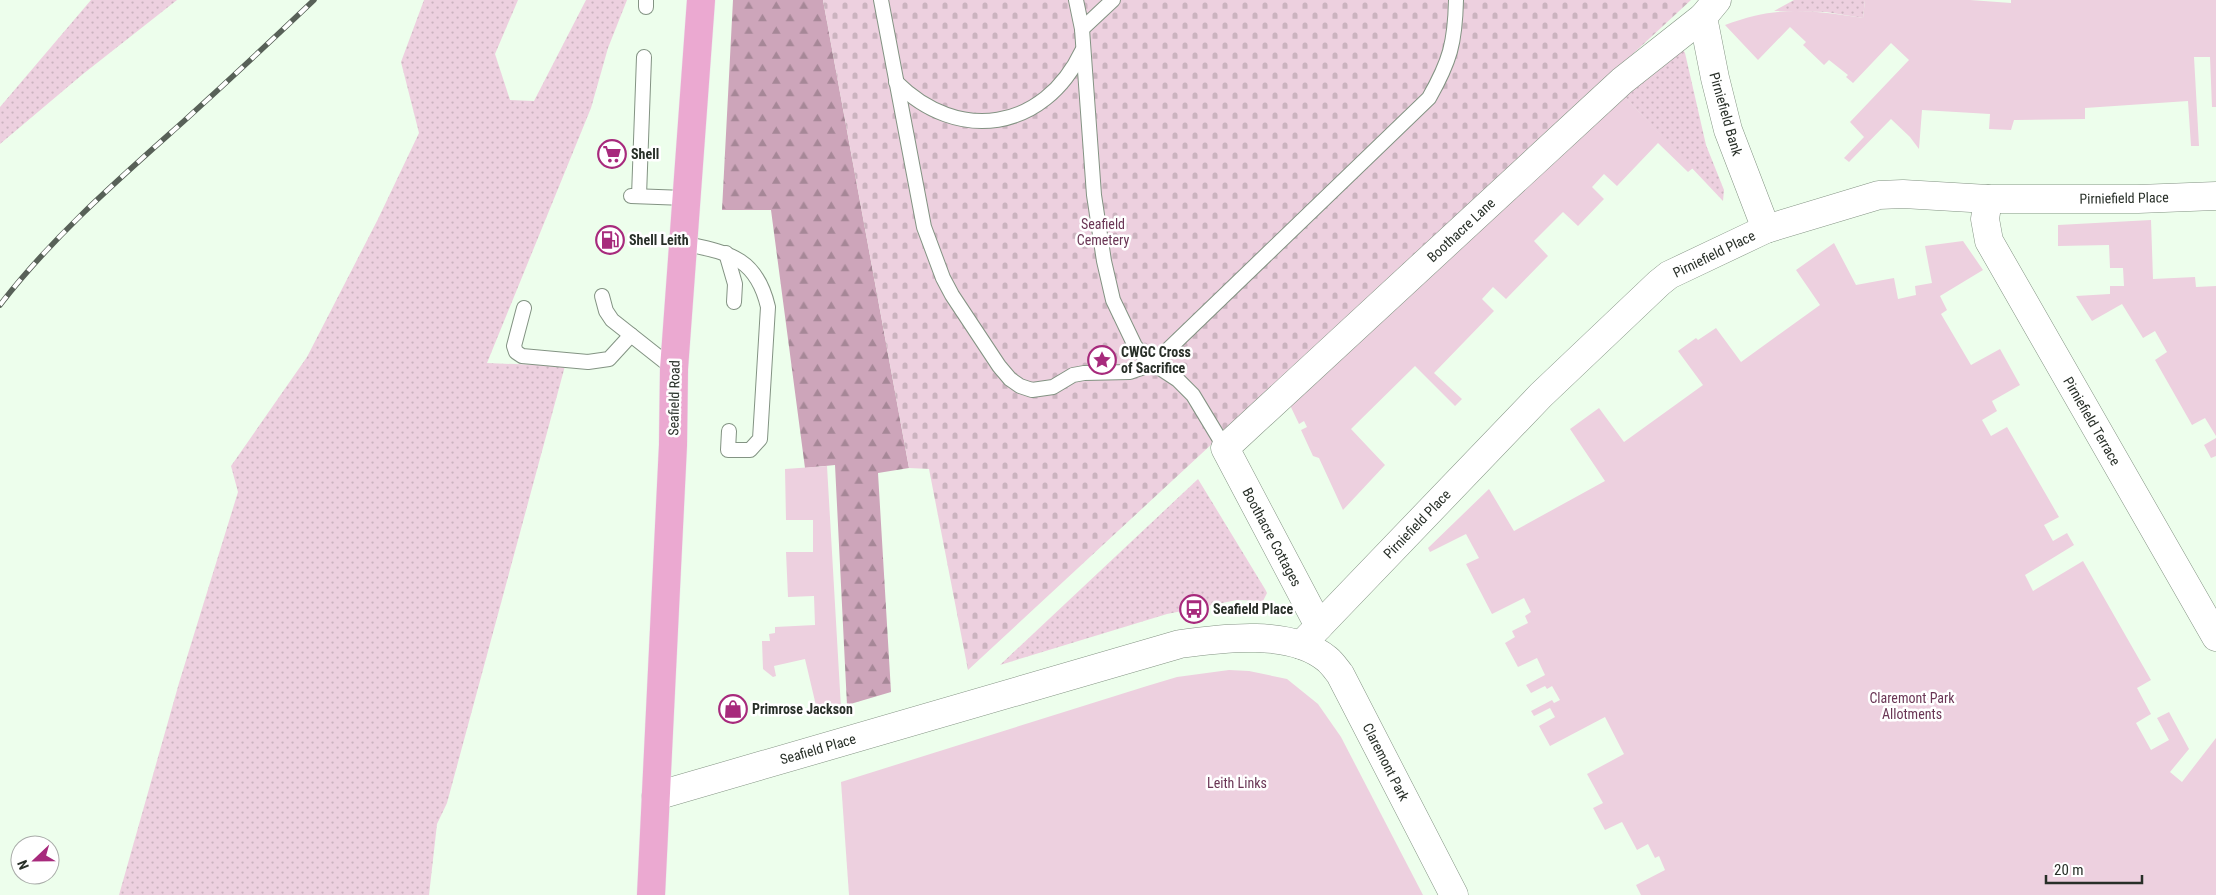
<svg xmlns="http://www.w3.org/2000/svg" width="2216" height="895" viewBox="0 0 2216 895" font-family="'Roboto Condensed',sans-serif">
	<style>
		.grass { fill: url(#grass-dots) }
		.forest { fill: url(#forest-firs) }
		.cemetery { fill: url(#cemetery-stones) }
		.green { fill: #edd0df }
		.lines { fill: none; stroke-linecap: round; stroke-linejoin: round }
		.lane-casing { stroke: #839383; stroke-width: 16 }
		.street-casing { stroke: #839383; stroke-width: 29 }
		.secondary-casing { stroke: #839383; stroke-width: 29 }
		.primary-casing { stroke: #eaeaea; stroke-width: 29 }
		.lane { stroke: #fff; stroke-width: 14 }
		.street { stroke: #fff; stroke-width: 28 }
		.secondary { stroke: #fff; stroke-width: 28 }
		.primary { stroke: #eba9d1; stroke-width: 28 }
		.rail-casing { stroke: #586158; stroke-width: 5.5 }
		.rail { stroke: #fff; stroke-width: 4; stroke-dasharray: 11; stroke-linecap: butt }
		.labels { text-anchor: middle; stroke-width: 5; stroke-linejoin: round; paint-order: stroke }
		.street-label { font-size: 14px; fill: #282f28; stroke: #fff }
		.poi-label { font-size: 14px; font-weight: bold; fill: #282f28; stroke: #fff; text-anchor: start }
		.park-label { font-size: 14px; fill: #6a3655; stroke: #fff }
	</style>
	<defs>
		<pattern id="grass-dots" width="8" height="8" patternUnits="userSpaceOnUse" patternTransform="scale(1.25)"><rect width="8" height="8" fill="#edd0df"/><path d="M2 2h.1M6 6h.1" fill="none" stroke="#cbb3bf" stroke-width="1.8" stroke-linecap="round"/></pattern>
		<pattern id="forest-firs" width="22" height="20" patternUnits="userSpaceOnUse" patternTransform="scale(1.25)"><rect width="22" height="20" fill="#cda5ba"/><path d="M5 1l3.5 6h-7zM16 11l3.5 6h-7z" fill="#a68797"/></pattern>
		<pattern id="cemetery-stones" width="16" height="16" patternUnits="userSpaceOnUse" patternTransform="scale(1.25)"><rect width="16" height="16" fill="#edd0df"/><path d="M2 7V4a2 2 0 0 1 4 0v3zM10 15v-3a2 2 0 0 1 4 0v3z" fill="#cbb3bf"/></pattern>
	</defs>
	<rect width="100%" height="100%" fill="#edfeec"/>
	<g class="grass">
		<path d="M91,0H177L83,74L0,144V107Z"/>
		<path d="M424,0H518L495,54L510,100L534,101L586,0H627L608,48L591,108L487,363L565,366L447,803L437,824L429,895H119L179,683L238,492L231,466L307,357L378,219L419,133L401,62Z"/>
		<path d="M1794,0H1865L1863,18L1826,12L1774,11Z"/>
		<path d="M1682,48L1685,53L1706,145L1724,190L1723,201L1622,94Z"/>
		<path d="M1198,479L1265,589L1267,593L1263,601L1237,600L1167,614L1000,665Z"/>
	</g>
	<path class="forest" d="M733,0H823L909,468L878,473L891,692L847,705L835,465L805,468L771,210H722Z"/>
	<path class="cemetery" d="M823,0H1691L968,670L929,469L909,468Z"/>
	<g class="green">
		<path d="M1865,0H1970L2011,3V0H2216V107H2212L2210,57H2194L2199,146H2191L2188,101L2085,108V119L2014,120L2011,130L1989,129L1990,114L1922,110L1919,149L1910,137L1891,119L1849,162L1844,158L1864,137L1850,122L1909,60L1891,43L1853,83L1846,77L1848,75L1829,60L1824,65L1803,45L1806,42L1790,27L1758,60L1725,25C1777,5 1809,10 1863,18Z"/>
		<path d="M1622,94L1693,168L1688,172L1658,143L1617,186L1604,174L1592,187L1604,199L1578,226L1563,212L1534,241L1548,256L1506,299L1493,287L1482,299L1494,311L1434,373L1462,399L1455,406L1415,366L1351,429L1385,465L1343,510L1319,458L1313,456L1301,430L1307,427L1304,421L1299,424L1289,403Z"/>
		<path d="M2151,220L2153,279L2195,277L2196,287L2216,286V436L2205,418L2192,425L2155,360L2167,352L2155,331L2143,338L2122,304L2092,321L2076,296L2110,294V286H2124L2123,268H2110L2109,245L2058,246V225Z"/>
		<path d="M1963,241L1983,270L1940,296L1947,310L1941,314L1971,365L2000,349L2020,385L1992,401L1997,411L1982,420L1991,436L2007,427L2059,517L2044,525L2053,541L2067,533L2074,545L2025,575L2033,591L2083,561L2151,680L2137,688L2151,714L2136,723L2151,750L2169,740L2157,718L2169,712L2189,749L2170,772L2182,782L2216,738V895H1641L1636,885L1665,870L1659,856L1655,858L1648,844L1637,850L1622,822L1605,830L1593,808L1603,803L1587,774L1624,754L1605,717L1550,746L1539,726L1555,717L1550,708L1534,716L1531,711L1552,700L1554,703L1560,700L1552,686L1547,689L1545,686L1531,693L1526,685L1545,675L1537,658L1518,667L1505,643L1515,637L1512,631L1528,623L1525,616L1531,612L1524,598L1492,614L1466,564L1479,558L1466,534L1430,552L1428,548L1489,489L1514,531L1605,481L1570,429L1599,408L1624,442L1703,385L1678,351L1696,338L1698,340L1716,328L1741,362L1820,305L1796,270L1834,243L1856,285L1894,278L1898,299L1916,295L1915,286L1932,283L1925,246Z"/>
		<path d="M2216,438V456L2211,458L2204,445Z"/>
		<path d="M827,466L841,708L837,710L836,708L818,714L805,659L774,666L776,676L773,677L763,669L762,641H770L769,634L775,633V627L815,625L814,596L788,597L786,552H813V520H786L785,469Z"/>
		<path d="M1229,670L1249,671L1287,679L1318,704L1341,737L1423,895H849L841,782L1147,686L1177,677Z"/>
	</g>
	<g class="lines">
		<defs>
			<g id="lane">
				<path d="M881,0L924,227L943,278L952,295L999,366L1010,379L1020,386L1032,390L1053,387L1073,375L1084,373L1130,372L1153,364L1429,98C1450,61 1455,43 1456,0"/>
				<path d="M1076,0L1082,29L1094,195L1104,261L1113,300L1135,346L1146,359L1178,380L1193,395L1225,448"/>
				<path d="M646,7V0"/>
				<path d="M1082,29L1113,0"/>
				<path d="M896,82C958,144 1044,131 1082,51"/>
				<path d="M631,196L685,198"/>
				<path d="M639,196L644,57"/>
				<path d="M682,243C728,253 756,256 768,307L760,439L750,450H728L729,431"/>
				<path d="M726,253L735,284L734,302"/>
				<path d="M602,296L606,311L612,320L674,369"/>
				<path d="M524,308L514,346L516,352L522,356L588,362L609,359L631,335"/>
			</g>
			<g id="street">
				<path d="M1717,0L1703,17L1715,78L1728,130L1766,229"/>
				<path d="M1988,199L1985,219L1989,241L2216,637"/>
				<path d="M1319,626L1225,448L1622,81L1703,17"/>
				<path d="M1301,645L1541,395L1659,283L1669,275L1766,229L1879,195L1903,194L1988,199H2138L2216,196"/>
			</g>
			<path id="secondary" d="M656,796L1180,644C1223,638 1291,629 1327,659C1332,663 1336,669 1340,674L1454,895"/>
			<path id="primary" d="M651,895L673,445L674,369L701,0"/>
		</defs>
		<use href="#lane" class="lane-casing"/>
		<use href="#street" class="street-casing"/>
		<use href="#secondary" class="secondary-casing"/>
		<use href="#primary" class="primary-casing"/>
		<use href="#lane" class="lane"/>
		<use href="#street" class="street"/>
		<use href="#secondary" class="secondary"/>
		<use href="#primary" class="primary"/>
		<defs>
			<path id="rail" d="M0,305C53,236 119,179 184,121C228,81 271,41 314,0"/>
		</defs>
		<use href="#rail" class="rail-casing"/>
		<use href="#rail" class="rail"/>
	</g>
	<defs>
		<symbol id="supermarket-ring" viewBox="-11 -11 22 22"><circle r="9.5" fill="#fff" stroke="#a72a7c" stroke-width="1.5"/><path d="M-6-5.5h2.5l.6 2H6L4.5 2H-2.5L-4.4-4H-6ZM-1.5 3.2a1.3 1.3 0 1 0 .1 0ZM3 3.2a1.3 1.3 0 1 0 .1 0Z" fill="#a72a7c"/></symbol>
		<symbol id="fuel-ring" viewBox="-11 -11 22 22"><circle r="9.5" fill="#fff" stroke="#a72a7c" stroke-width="1.5"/><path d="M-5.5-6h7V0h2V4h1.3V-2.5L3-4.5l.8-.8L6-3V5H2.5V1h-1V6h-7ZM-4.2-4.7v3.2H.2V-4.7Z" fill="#a72a7c"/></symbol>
		<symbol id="sight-ring" viewBox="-11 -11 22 22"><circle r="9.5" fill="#fff" stroke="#a72a7c" stroke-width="1.5"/><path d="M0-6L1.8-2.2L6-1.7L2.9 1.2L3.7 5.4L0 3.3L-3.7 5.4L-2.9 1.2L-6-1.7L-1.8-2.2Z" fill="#a72a7c"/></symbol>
		<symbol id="bus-ring" viewBox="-11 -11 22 22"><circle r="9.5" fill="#fff" stroke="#a72a7c" stroke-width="1.5"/><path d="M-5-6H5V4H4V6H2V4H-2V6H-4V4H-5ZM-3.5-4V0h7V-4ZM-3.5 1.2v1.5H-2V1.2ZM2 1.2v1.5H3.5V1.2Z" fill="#a72a7c"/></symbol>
		<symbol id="shop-ring" viewBox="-11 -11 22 22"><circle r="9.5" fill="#fff" stroke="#a72a7c" stroke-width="1.5"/><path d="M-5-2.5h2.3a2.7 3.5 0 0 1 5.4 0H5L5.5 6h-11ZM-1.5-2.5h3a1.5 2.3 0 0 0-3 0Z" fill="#a72a7c"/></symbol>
	</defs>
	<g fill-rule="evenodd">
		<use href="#supermarket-ring" x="596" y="138" width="32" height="32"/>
		<use href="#fuel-ring" x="594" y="224" width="32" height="32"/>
		<use href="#sight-ring" x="1086" y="344" width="32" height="32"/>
		<use href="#bus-ring" x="1178" y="593" width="32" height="32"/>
		<use href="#shop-ring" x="717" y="693" width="32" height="32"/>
	</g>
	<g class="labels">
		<g class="street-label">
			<text transform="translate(1726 114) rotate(74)" y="5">Pirniefield Bank</text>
			<text transform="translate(2124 198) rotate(-1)" y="5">Pirniefield Place</text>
			<text transform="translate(1461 230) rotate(-43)" y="5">Boothacre Lane</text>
			<text transform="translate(1714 254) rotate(-26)" y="5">Pirniefield Place</text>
			<text transform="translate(674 398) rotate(-89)" y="5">Seafield Road</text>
			<text transform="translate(2092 421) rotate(60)" y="5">Pirniefield Terrace</text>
			<text transform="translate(1417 524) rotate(-46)" y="5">Pirniefield Place</text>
			<text transform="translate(1272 537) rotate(62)" y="5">Boothacre Cottages</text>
			<text transform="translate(818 749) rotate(-16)" y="5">Seafield Place</text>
			<text transform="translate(1386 762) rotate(63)" y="5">Claremont Park</text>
		</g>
		<g class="poi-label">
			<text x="631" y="159">Shell</text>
			<text x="629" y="245">Shell Leith</text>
			<text x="1121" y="357">CWGC Cross<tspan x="1121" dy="16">of Sacrifice</tspan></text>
			<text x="1213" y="614">Seafield Place</text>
			<text x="752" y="714">Primrose Jackson</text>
		</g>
		<g class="park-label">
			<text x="1103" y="229">Seafield<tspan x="1103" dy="16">Cemetery</tspan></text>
			<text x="1912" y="703">Claremont Park<tspan x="1912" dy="16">Allotments</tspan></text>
			<text x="1237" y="788">Leith Links</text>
		</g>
	</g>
	<g transform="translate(35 860) rotate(248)"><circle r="24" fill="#ffffff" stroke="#a9aca9"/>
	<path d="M0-4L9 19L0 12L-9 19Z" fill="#a72a7c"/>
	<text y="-8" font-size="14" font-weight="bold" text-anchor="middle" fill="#282f28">N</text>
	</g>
	<path d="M2046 875v8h96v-8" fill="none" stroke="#282f28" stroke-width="2.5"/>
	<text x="2054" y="875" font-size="15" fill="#282f28" stroke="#ffffff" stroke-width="4" paint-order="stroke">20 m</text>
</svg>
